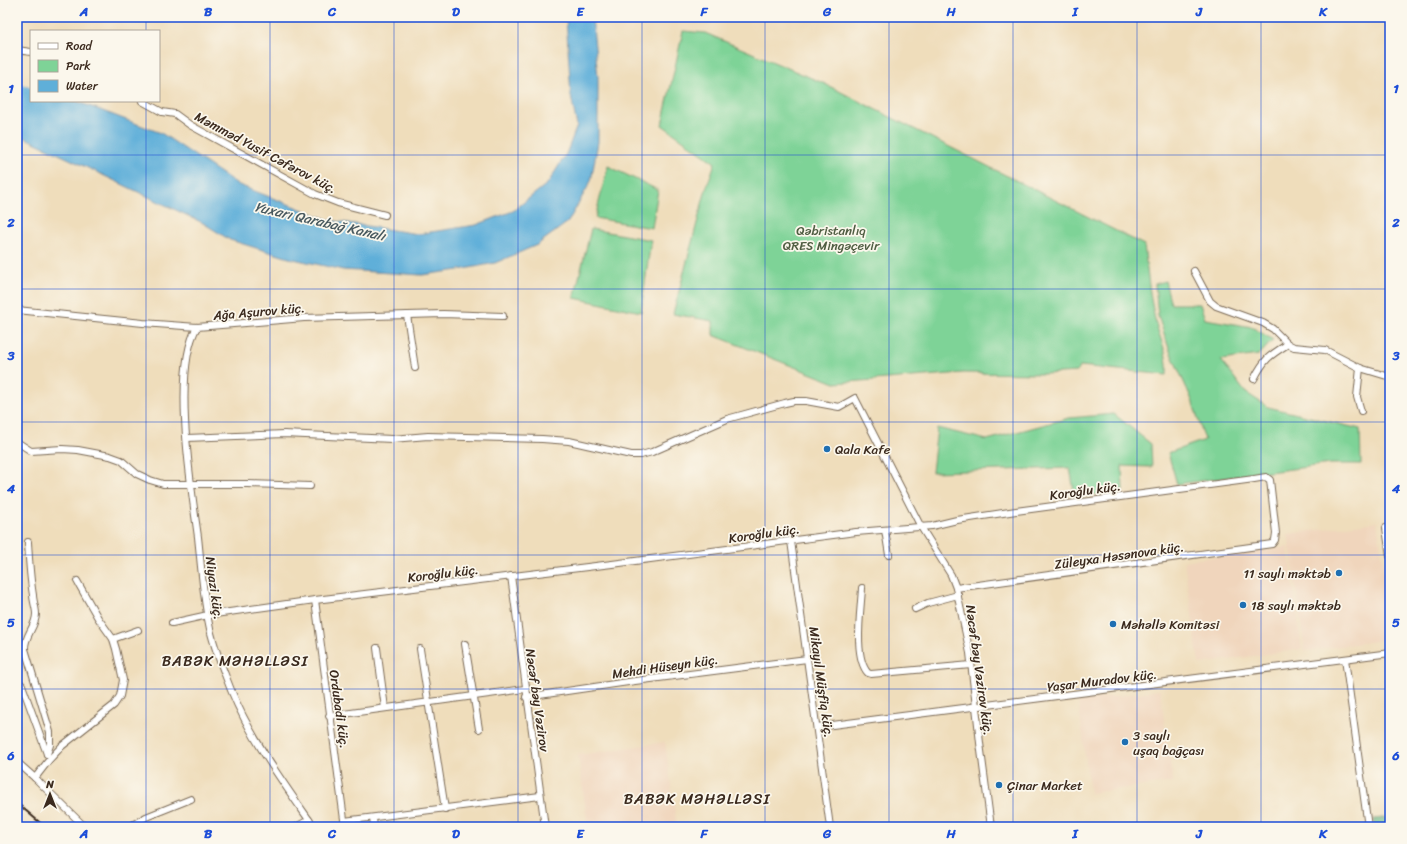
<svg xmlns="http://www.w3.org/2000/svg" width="1407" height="844" viewBox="0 0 1407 844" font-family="Sriracha,sans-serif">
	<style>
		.built { fill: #f0d5bc }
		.green { fill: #7ed397; stroke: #5c7e5a }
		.forest { fill: #66b580; stroke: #50704f }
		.water { fill: #5fafd9; stroke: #4d6c7c }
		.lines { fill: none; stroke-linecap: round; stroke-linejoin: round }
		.minor-casing { stroke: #7a6955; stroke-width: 8 }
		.minor { stroke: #fff; stroke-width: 6 }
		.rail { stroke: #3b2a1e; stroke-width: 2 }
		.grid { fill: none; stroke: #1d4ed8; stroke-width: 1; stroke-opacity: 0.55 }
		.poi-dot { fill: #1f6fb2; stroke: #fbf7ec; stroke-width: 1.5 }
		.labels { text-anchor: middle; stroke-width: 3.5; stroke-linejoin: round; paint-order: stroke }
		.street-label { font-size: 13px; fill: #3b2a1e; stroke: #fbf7ec }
		.park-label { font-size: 13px; fill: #4f5d42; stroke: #fbf7ec }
		.poi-label { font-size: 13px; fill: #3b2a1e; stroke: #fbf7ec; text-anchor: start }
		.water-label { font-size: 14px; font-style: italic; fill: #48595f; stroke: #fbf7ec }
		.quarter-label { font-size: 15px; letter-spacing: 1px; fill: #3b2a1e; stroke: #fbf7ec }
		.neatline { fill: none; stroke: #1d4ed8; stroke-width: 1.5 }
		.grid-label { font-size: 13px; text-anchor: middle; font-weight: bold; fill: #1d4ed8 }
	</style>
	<rect width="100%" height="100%" fill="#fbf7ec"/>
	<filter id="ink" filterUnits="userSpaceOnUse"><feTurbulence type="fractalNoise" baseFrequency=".025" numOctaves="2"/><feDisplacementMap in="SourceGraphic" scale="8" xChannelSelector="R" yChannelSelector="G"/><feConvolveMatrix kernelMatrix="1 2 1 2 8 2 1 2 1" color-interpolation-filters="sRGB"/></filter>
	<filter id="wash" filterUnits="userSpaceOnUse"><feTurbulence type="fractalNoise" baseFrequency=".012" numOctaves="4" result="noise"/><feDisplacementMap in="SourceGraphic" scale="16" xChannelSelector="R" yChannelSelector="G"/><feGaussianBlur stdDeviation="0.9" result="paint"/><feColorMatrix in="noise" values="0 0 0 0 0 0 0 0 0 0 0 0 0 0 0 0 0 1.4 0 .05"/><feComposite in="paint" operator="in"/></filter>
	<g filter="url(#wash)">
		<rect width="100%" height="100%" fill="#efddbb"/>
		<g class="built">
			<path d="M1377,522L1390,613V639L1305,651L1288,534Z"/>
			<path d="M1288,547L1302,649L1199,664L1184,561Z"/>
			<path d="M1160,690L1173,782L1090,793L1078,701Z"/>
			<path d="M665,742L677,827H588L578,755Z"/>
		</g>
		<g class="green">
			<path d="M683,31L705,33L823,83L1144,245C1147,268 1149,292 1154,315C1158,337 1169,352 1167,375L1081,366L1077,372L1044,374L963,373L835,383L713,335V321L673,314L706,189L715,163L662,125Z"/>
			<path d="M608,166L658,190L652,228L595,218Z"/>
			<path d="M591,229L651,240L641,312L574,298Z"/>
			<path d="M1165,281L1171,304H1200L1205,319L1252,327L1273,340L1259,355L1221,360L1245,392L1268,407L1360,429L1361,464H1330L1177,484L1168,453L1205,440L1192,400L1170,351L1158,316L1155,284Z"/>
			<path d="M1114,414L1151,444L1152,467L1122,466L1123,491L1075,497L1070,468L932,472L937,428L987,440L1069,418Z"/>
		</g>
		<path class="forest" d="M1390,817V827H1375L1374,819Z"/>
		<path class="water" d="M566,17H592L598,77V142L591,181L568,222L537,245L495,263L459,270L422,275L343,270L289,258L230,240L203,223L17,134V83L31,87V101H76L161,133L239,185L329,220L418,234L476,225L513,211L548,183L566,154L577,126L571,96Z"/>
	</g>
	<g filter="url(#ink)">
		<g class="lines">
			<defs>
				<g id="minor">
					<path d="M17,50L31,52"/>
					<path d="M142,101L162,112L175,114L190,125L315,194L338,203L385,215"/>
					<path d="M1194,271L1210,301L1216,306L1263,323L1273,329L1288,344L1294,347L1325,350L1360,368L1390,377"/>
					<path d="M17,310L143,323L197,327L304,318L443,314L503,316"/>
					<path d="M407,315L415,368"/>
					<path d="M197,327C172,370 191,486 198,537C201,565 203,595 209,624C213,646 223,669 231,690C251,739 284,784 314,827"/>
					<path d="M1360,368L1357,397L1361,411"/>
					<path d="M1254,379C1265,358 1269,356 1288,344"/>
					<path d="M187,438L284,434L392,439L428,436L542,439L569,441L631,455H641L652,452L727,419L785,403L794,401H806L839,407L855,398L921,527L951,575L956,588L970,653L980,743L991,827"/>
					<path d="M17,442L31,451L62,449L78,450L110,456L121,460L137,474L150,480L163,484H247L310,486"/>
					<path d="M1386,528L1390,556"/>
					<path d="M885,530L889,555"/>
					<path d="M791,541L830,827"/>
					<path d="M28,542C29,560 30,578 33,595C33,601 36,608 36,614C36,627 24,636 25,649L50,732V745L47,754"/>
					<path d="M511,576L545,827"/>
					<path d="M862,588C861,609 853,657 868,673L871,674L971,665"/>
					<path d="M315,600L345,827"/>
					<path d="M915,609L928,603L958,595"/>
					<path d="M172,623L208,615L315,600L612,564L856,532L932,526L957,520L1016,511L1254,479L1266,477L1270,480L1276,533L1275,540L1272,544L956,588"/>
					<path d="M113,639L138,630"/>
					<path d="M465,644L479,729"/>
					<path d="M377,648L385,708"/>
					<path d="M420,649L445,809"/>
					<path d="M1345,659L1368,827"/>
					<path d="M17,680L22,685L47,754"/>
					<path d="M526,697L635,681L807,659"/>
					<path d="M329,716L525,689"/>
					<path d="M817,727L1390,653"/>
					<path d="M17,762L35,778L85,827"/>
					<path d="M35,778L49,760L62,746L114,705L120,696L123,680L116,649L113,639L98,618L77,581"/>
					<path d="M373,818L374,827"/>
					<path d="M344,821L540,796"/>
					<path d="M129,827L146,817L191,799"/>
					<path d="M296,827L309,820"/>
				</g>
			</defs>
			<use href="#minor" class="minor-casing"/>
			<use href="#minor" class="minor"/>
			<path class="rail" d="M17,803L45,827"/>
		</g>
	</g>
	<path class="grid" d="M146,17V31M270,17V827M394,17V827M518,17V827M642,17V827M765,17V827M889,17V827M1013,17V827M1137,17V827M1261,17V827M146,101V827M17,155H1390M17,289H1390M17,422H1390M17,555H1390M17,689H1390"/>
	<g class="poi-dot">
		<circle cx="827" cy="449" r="4"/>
		<circle cx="1339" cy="573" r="4"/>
		<circle cx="1243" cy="605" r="4"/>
		<circle cx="1113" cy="624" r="4"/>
		<circle cx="1125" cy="742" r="4"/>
		<circle cx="999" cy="785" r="4"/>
	</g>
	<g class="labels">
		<g class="street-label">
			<text transform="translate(266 152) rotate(28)" y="5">Məmməd Yusif Cəfərov küç.</text>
			<text transform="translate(259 311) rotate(-5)" y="5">Ağa Aşurov küç.</text>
			<text transform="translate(1085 490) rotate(-8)" y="5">Koroğlu küç.</text>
			<text transform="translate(764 533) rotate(-8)" y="5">Koroğlu küç.</text>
			<text transform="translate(1119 555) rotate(-8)" y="5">Züleyxa Həsənova küç.</text>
			<text transform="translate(443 573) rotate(-7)" y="5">Koroğlu küç.</text>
			<text transform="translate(215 588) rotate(82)" y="5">Niyazi küç.</text>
			<text transform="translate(665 666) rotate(-8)" y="5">Mehdi Hüseyn küç.</text>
			<text transform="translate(980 670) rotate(82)" y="5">Nəcəf bəy Vəzirov küç.</text>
			<text transform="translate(1102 680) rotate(-7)" y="5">Yaşar Muradov küç.</text>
			<text transform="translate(822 682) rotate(82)" y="5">Mikayıl Müşfiq küç.</text>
			<text transform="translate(538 700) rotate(82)" y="5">Nəcəf bəy Vəzirov</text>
			<text transform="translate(340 709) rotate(82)" y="5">Ordubadi küç.</text>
		</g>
		<g class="park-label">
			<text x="831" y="235">Qəbristanlıq<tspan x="831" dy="15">QRES Mingəçevir</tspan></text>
		</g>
		<g class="poi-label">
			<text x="835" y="454">Qala Kafe</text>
			<text x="1331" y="578" text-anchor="end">11 saylı məktəb</text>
			<text x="1251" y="610">18 saylı məktəb</text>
			<text x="1121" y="629">Məhəllə Komitəsi</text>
			<text x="1133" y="740">3 saylı<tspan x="1133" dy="15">uşaq bağçası</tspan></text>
			<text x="1007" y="790">Çinar Market</text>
		</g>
		<g class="water-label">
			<text transform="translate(320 221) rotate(13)" y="5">Yuxarı Qarabağ Kanalı</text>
		</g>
		<g class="quarter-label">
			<text x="235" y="666">BABƏK MƏHƏLLƏSI</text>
			<text x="697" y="804">BABƏK MƏHƏLLƏSI</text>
		</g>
	</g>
	<rect width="1407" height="844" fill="none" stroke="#fbf7ec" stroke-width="44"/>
	<rect x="30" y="30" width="130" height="72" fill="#fbf7ec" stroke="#aea59a"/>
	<rect x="38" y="43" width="20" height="6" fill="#ffffff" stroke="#aea59a"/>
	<text x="66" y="50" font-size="12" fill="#3b2a1e">Road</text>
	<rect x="38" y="60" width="20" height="12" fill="#7ed397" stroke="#aea59a"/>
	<text x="66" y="70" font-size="12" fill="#3b2a1e">Park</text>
	<rect x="38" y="80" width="20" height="12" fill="#5fafd9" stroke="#aea59a"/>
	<text x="66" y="90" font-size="12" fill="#3b2a1e">Water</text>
	<g transform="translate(50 794)" stroke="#fbf7ec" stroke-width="3" paint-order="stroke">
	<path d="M0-3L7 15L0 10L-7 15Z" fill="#3b2a1e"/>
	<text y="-6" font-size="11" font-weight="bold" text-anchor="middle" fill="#3b2a1e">N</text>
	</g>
	<rect x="22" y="22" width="1363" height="800" class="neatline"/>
	<g class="grid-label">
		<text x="84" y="16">A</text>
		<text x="208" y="16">B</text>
		<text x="332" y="16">C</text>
		<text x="456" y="16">D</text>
		<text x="580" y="16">E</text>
		<text x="704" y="16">F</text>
		<text x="827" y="16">G</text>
		<text x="951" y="16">H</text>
		<text x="1075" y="16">I</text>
		<text x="1199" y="16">J</text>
		<text x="1323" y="16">K</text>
		<text x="11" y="93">1</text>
		<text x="1396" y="93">1</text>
		<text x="11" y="227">2</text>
		<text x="1396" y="227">2</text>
		<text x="11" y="360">3</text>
		<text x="1396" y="360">3</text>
		<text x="11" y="493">4</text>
		<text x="1396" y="493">4</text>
		<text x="11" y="627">5</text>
		<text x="1396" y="627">5</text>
		<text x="11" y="760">6</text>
		<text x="1396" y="760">6</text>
		<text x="84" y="838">A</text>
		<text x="208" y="838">B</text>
		<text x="332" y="838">C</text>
		<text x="456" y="838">D</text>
		<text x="580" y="838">E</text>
		<text x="704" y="838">F</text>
		<text x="827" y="838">G</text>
		<text x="951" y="838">H</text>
		<text x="1075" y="838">I</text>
		<text x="1199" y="838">J</text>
		<text x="1323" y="838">K</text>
	</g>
</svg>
